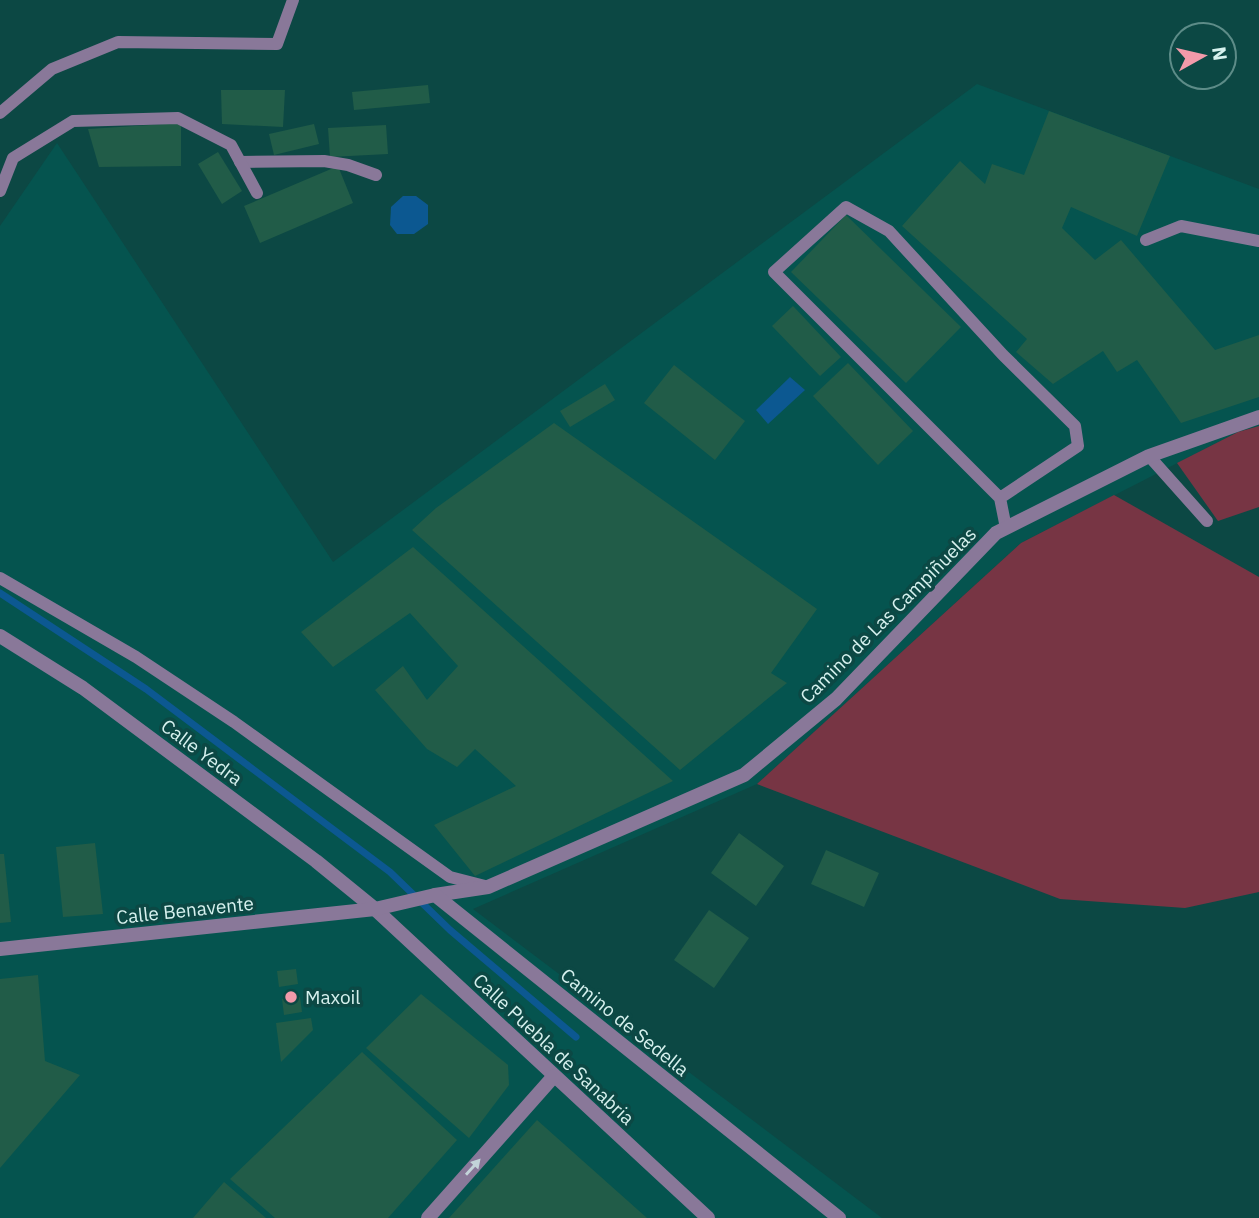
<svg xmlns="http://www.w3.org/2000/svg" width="1259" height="1218" viewBox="0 0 1259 1218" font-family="'IBM Plex Sans',sans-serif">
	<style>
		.built { fill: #05544f }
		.green { fill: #773544 }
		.water { fill: #0c5891 }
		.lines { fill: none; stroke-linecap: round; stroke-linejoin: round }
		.stream { stroke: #0c5891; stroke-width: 7 }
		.building { fill: #215c48 }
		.lane { stroke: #897899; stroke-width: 12 }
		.street { stroke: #897899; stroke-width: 14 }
		.oneway { fill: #c3d3d9 }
		.poi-dot { fill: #f39aaa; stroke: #0c4844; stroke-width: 2.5 }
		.labels { text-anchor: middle; stroke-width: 7; stroke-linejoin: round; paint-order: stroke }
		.street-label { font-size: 19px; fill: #d6f1ee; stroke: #0c4844 }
		.poi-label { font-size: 19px; fill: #d6f1ee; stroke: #0c4844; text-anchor: start }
	</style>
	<rect width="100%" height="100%" fill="#0c4844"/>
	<path class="built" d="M977,84L1259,189V426L1238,432L1021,543L757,784L473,909L882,1218H0V226L57,143L333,562Z"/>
	<g class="green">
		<path d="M1259,426V507L1218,521L1177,463L1238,432Z"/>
		<path d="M1114,495L1259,577V892L1185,908L1060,899L757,784L1021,543Z"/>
	</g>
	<g class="water">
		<path d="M403,196H416L428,205V224L414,234H397L390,225L391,207Z"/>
		<path d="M790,377L805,390L768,424L756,410Z"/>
	</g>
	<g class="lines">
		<path class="stream" d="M0,593L146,689L390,872L450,930L576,1037"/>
	</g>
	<g class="building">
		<path d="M428,85L430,103L354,110L352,92Z"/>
		<path d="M221,90H285L283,127L222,124Z"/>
		<path d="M1049,111L1170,156L1137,236L1071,207L1062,228L1095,260L1121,240L1215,350L1259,335V397L1181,423L1137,360L1117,372L1103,351L1053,384L1016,352L1027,339L902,226L960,161L985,184L992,164L1024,175Z"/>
		<path d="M181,123V166L99,167L88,129Z"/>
		<path d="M314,124L319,144L274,155L269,134Z"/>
		<path d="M386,125L388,154L330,157L328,128Z"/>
		<path d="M218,152L242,191L222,204L198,164Z"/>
		<path d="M338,166L353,203L260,243L244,206Z"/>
		<path d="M846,215L961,327L906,383L791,272Z"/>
		<path d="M793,306L841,357L820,376L772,326Z"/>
		<path d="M848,363L913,431L878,465L813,396Z"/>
		<path d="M674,365L745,421L715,460L644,403Z"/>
		<path d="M605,384L615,400L570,427L560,411Z"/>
		<path d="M554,423L817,609L771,673L787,683L680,770L412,530L436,508Z"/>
		<path d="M413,547L673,781L475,876L434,825L516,786L475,749L457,767L427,749L375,690L403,666L427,700L458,666L410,613L333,667L301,632Z"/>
		<path d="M739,833L784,866L756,906L711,873Z"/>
		<path d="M95,843L103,914L63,917L56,847Z"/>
		<path d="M826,850L879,873L864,907L811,884Z"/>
		<path d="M0,854H4L11,922L0,923Z"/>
		<path d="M709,910L749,938L714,988L674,960Z"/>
		<path d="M296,969L298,984L279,987L277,971Z"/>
		<path d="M38,975L45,1061L80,1075L0,1168V979Z"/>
		<path d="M421,994L508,1065L509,1085L469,1138L366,1048Z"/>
		<path d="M300,997L302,1012L284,1015L282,999Z"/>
		<path d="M311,1018L313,1030L281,1062L276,1023Z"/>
		<path d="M362,1052L457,1140L388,1218H275L230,1179Z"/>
		<path d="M537,1120L647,1218H449Z"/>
		<path d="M224,1182L266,1218H193Z"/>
	</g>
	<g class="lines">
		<g class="lane">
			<path d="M0,113L52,69L118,42L277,44L293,0"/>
			<path d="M240,162L324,161L348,165L376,175"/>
			<path d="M0,191L13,158L73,121L178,118L231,145L257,193"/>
			<path d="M1146,240L1181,226L1259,241"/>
			<path d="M1149,456L1207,521"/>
			<path d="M1000,498L1078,446L1075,426L1003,355L889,231L846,207L774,272L1000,498L1006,528"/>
			<path d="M0,578L136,657L234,722L450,877L485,886"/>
		</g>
		<g class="street">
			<path d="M0,636L83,688L316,861L375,909L708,1218"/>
			<path d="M435,895L488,887L744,775L836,699L996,533L1149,456L1259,417"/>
			<path d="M0,949L375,909L435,895L839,1218"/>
			<path d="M428,1218L554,1076"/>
		</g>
	</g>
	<defs><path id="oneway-solid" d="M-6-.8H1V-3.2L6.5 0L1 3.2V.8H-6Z" transform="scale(1.75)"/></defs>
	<use class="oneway" href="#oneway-solid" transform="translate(473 1167) rotate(-48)"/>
	<circle class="poi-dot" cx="291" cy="997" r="7"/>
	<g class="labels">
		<g class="street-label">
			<text transform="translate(888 615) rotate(-45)" y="7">Camino de Las Campiñuelas</text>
			<text transform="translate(202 752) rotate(37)" y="7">Calle Yedra</text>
			<text transform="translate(185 910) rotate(-6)" y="7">Calle Benavente</text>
			<text transform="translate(625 1022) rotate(39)" y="7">Camino de Sedella</text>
			<text transform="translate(554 1049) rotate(43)" y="7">Calle Puebla de Sanabria</text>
		</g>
		<g class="poi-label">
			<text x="305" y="1004">Maxoil</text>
		</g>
	</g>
	<g transform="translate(1203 56) rotate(82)"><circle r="33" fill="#0c4844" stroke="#5d8c88" stroke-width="2"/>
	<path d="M0-5L12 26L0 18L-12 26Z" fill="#f39aaa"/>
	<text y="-10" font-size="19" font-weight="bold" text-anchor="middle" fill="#d6f1ee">N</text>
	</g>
</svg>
